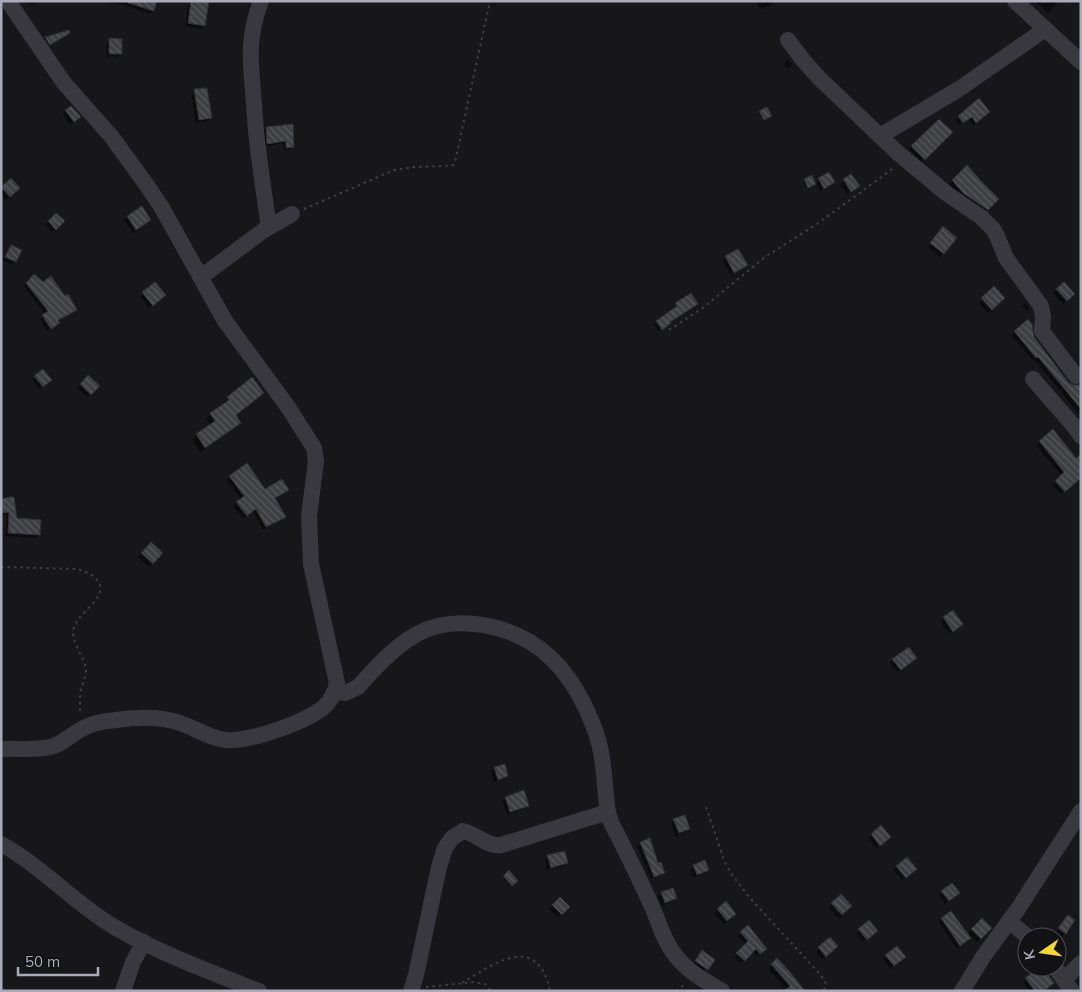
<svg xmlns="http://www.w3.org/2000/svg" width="1082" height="992" viewBox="0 0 1082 992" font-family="Mulish,sans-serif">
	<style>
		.shadow { fill: #0007 }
		.building { fill: url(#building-back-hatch); stroke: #313135 }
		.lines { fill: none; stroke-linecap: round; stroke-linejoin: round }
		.path { stroke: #3e3e45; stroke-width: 2; stroke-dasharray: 2.5 4; stroke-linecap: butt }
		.minor { stroke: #38383e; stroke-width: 16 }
	</style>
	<defs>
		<pattern id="building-back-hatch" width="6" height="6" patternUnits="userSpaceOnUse" patternTransform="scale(1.25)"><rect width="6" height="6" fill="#3e3f43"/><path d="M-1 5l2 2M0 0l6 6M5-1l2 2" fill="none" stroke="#57585c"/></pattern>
	</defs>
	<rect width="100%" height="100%" fill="#171719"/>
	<g class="shadow">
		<path d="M28,1H41L30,5Z"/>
		<path d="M105,1H156L153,11L150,14L120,4L119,5Z"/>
		<path d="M192,1H209L204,26L201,29L185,26L188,7Z"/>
		<path d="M757,1H774L771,5L760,9Z"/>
		<path d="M1035,1H1059L1048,13Z"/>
		<path d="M110,40L121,54L117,57H106V43Z"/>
		<path d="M789,60L793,66L786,69L784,62Z"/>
		<path d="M195,91L210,118L207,121L196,123L191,94Z"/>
		<path d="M66,111L79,117L70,125L63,114Z"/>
		<path d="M986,115L973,125L968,119L960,125L956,120L959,117Z"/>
		<path d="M291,125L293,146L290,149L284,150L283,143L265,147L263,131L266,128Z"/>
		<path d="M931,128L951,132L921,162L909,149Z"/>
		<path d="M967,167L997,199L984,213L960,196L949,184Z"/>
		<path d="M851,175L855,189L847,194L840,184Z"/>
		<path d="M811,177L813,185L806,188L803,181Z"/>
		<path d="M819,179L834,182L820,191L816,183Z"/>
		<path d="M11,180L18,188L6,200L1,195V188Z"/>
		<path d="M141,208L150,220L133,233L124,220Z"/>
		<path d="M56,215L63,221L52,232L45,225Z"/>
		<path d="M940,231L956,238L940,257L928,247Z"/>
		<path d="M11,247L15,261L12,264L3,260Z"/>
		<path d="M738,250L746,265L731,275L722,261Z"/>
		<path d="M34,276L75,310L57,321L55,326L47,331L40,319L45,314L24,286Z"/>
		<path d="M1064,283L1073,294L1063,304L1053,293Z"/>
		<path d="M994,288L1004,298L988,313L979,303Z"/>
		<path d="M143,293L161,299L149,308L140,296Z"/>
		<path d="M690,295L667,326L659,331L654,324L675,309L674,307L676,304Z"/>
		<path d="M1025,303L1029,309L1027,311L1022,306Z"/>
		<path d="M1015,332L1033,338L1067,383L1072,387L1081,386L1080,415L1034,359L1033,360L1011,335Z"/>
		<path d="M43,370L47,383L39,389L32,380Z"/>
		<path d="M88,377L98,386L87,397L77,388Z"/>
		<path d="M251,379L235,416L240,423L200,452L192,440L211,425L206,419L224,405L223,403L227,398Z"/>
		<path d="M1053,431L1076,460L1081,456V478L1061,494L1052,485L1062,476L1036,445Z"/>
		<path d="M230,477L265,490L274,498L284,517L263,530L253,511L243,519L233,506L241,499L227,480Z"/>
		<path d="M1,500L16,519L39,535L35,538L5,536L7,515L1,516Z"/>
		<path d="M151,543L161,553L149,567L138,557Z"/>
		<path d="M953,612L958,627L949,634L940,621Z"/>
		<path d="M893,660L912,661L897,672L890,663Z"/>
		<path d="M494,768L507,776L504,779L494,782L491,772Z"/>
		<path d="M506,798L528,805L524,809L507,814L502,801Z"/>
		<path d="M674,820L689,828L686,832L675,836L671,823Z"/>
		<path d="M881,827L886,840L876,848L868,838Z"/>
		<path d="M640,843L664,872L660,876L651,879L637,846Z"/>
		<path d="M548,856L567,863L564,866L547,870L545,859Z"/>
		<path d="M907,858L912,872L902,880L893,870Z"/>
		<path d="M694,867L707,870L694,878L690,870Z"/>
		<path d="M509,872L516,881L510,886L503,878Z"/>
		<path d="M672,889L676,898L672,901L662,906L658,897L661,893Z"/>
		<path d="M942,892L955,896L945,904L939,895Z"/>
		<path d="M841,896L850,906L838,918L829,908Z"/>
		<path d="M560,898L568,907L558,917L549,909Z"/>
		<path d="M718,910L732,917L724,924L714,913Z"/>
		<path d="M1068,916L1065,933L1062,936L1056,932Z"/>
		<path d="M942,919L967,934L982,920L990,928L977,942L971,936L957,949L939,922Z"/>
		<path d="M869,922L876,931L863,942L856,933Z"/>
		<path d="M748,927L765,948L757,956L753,951L741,963L734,957L746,945L738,936Z"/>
		<path d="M830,939L837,946L822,959L816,952Z"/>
		<path d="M897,947L901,960L890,969L883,959Z"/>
		<path d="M699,955L713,960L703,973L692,965Z"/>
		<path d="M777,960L803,991L787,990L768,969Z"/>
		<path d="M1042,967H1043V991H1030L1023,982Z"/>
	</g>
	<g class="building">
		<path d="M128,1H157L154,11L128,3Z"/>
		<path d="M191,1H209L205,26L188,23Z"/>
		<path d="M69,30L70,33L50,45L45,37Z"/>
		<path d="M109,38L122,39V54H109Z"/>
		<path d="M207,88L212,118L199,120L194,89Z"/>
		<path d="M979,98L990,112L976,123L972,117L963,123L958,116Z"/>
		<path d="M71,106L81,117L74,122L65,110Z"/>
		<path d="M767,107L772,116L764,120L759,111Z"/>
		<path d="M939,119L953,132L925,160L911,146Z"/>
		<path d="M293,124L294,147L286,148V141L267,144L266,127Z"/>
		<path d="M967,165L981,181L999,199L988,210L963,193L952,180Z"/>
		<path d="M829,172L835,182L824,189L818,178Z"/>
		<path d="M851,174L860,186L851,192L843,179Z"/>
		<path d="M812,175L816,184L808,188L804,179Z"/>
		<path d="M11,178L20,188L10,197L1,187Z"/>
		<path d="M142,206L151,220L136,230L127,216Z"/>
		<path d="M56,213L65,221L56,230L48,221Z"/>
		<path d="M943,226L957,238L944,254L930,243Z"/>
		<path d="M11,245L22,250L16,262L5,257Z"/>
		<path d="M738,249L748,265L734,273L725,256Z"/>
		<path d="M34,274L43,282L51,276L65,296L68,294L77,310L58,320L60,323L51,329L42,315L48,311L26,283Z"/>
		<path d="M155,282L166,295L153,306L142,292Z"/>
		<path d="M1064,282L1075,294L1067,301L1056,289Z"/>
		<path d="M994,286L1005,298L992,310L981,298Z"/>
		<path d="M691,293L698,304L670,322L671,323L662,330L656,321L677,306L675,303Z"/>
		<path d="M1028,319L1032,324L1034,337L1068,382L1073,385H1081V409L1038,357L1036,358L1014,331Z"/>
		<path d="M43,369L52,380L43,387L34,376Z"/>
		<path d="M88,375L100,386L91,395L80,384Z"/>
		<path d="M252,377L264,393L236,415L241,423L205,448L196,434L215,421L210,413L229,400L227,397Z"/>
		<path d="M1053,429L1076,458L1081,455V478L1065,492L1055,481L1064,472L1039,441Z"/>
		<path d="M247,463L265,489L282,479L289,490L275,498L286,517L266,527L256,509L247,516L236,502L244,496L229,476Z"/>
		<path d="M10,497H14L17,518L41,520L40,535L8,533L9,512L1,513V499Z"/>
		<path d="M151,542L163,553L153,564L141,553Z"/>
		<path d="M953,610L963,624L953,632L943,617Z"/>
		<path d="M909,647L917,658L901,670L892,659Z"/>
		<path d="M505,764L508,776L498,780L494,767Z"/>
		<path d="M524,790L529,806L510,812L505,797Z"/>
		<path d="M685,815L690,829L679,833L673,819Z"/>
		<path d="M881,825L891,837L880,846L871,834Z"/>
		<path d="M650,838L658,863L661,862L665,873L654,877L640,842Z"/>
		<path d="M565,851L568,863L551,868L547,855Z"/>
		<path d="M907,857L917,869L906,878L896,866Z"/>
		<path d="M705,860L709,870L697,875L693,865Z"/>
		<path d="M509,870L518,881L512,886L503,876Z"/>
		<path d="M952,883L960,893L949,901L941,891Z"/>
		<path d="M673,888L677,898L665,903L661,892Z"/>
		<path d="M841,894L852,906L842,915L831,903Z"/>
		<path d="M560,897L570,907L562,915L552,905Z"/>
		<path d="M726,901L736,914L727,921L717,909Z"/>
		<path d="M951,911L971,938L960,946L941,918Z"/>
		<path d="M1068,915L1075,920L1066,934L1058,928Z"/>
		<path d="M982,918L992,928L981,939L971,929Z"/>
		<path d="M869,920L878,931L867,940L858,929Z"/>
		<path d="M748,925L767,949L760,954L756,949L745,961L736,953L748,941L740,932Z"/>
		<path d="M830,937L838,946L826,957L818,947Z"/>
		<path d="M897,946L906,957L894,966L885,955Z"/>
		<path d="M702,950L715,960L708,970L695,961Z"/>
		<path d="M777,958L790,972L805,991H784L790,986L771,964Z"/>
		<path d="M1040,967H1045L1047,973L1054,983L1044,991H1035L1025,978Z"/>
	</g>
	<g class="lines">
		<g class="path">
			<path d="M304,209L394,170L414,167L444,166L453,165L455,162L490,1"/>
			<path d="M669,330L704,307L765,257L820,222L895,167"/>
			<path d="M1,567L77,569C86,572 94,574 99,583C107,601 75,612 73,632C73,644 83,656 86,668V673L80,693V714"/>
			<path d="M706,807L724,860L730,872L749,897L819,973L825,981L826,985L823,991"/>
			<path d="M462,983C494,963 538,932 550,991"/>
			<path d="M426,987L474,982L485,984L491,991"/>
			<path d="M676,991L685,984"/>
		</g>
		<g class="minor">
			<path d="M261,1C246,41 251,64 254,104C256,145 263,186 269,227"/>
			<path d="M1015,1L1081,62"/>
			<path d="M788,40L803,60L819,78L898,153L946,193L981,217L993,229L997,236L1006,258L1041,306L1043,317L1042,331L1076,376"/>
			<path d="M880,136L959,89L1044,30"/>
			<path d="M201,277L264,230L292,214"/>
			<path d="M1033,379L1073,425L1081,436"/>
			<path d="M335,692L345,693L358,687C375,668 394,647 417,634C435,624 455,622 475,624C540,631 575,674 596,733C603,753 604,775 606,796C607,804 607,811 610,819C612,827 618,834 621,842C631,861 640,881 649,900C658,918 662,939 675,955C687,971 705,981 722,991"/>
			<path d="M1,749C19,748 37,751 54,746C64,742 71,735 80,730C91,723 104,721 116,720C137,717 160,716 180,723C195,728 209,738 226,740C250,742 307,722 325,706C332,699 335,692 337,683L311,564L309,516L316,461L314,448L288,407L225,321L162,208L146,184L111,136L64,83L8,1"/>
			<path d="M1,844C43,867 75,904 116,928C161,954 210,972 259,991"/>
			<path d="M1009,921L1028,937"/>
			<path d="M1055,967L1072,991"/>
			<path d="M1064,980L1081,963"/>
			<path d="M123,991L133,962L144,942"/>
			<path d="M411,991L416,975L439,867L445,848L452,838L463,831C477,834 487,847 501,845L608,812"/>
			<path d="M962,991L983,957L1018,909L1081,811"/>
		</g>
	</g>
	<rect width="1082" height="992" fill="none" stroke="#a9abb9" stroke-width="5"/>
	<g transform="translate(1042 952) rotate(257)"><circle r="24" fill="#121214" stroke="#4e4f56"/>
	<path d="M0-4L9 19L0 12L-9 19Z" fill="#f6d832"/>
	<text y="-8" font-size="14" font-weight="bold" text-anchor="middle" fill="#a9abb9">K</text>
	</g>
	<path d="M18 967v8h80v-8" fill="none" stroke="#a9abb9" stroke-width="2.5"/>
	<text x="25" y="967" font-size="15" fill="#a9abb9" stroke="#121214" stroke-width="4" paint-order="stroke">50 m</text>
</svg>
